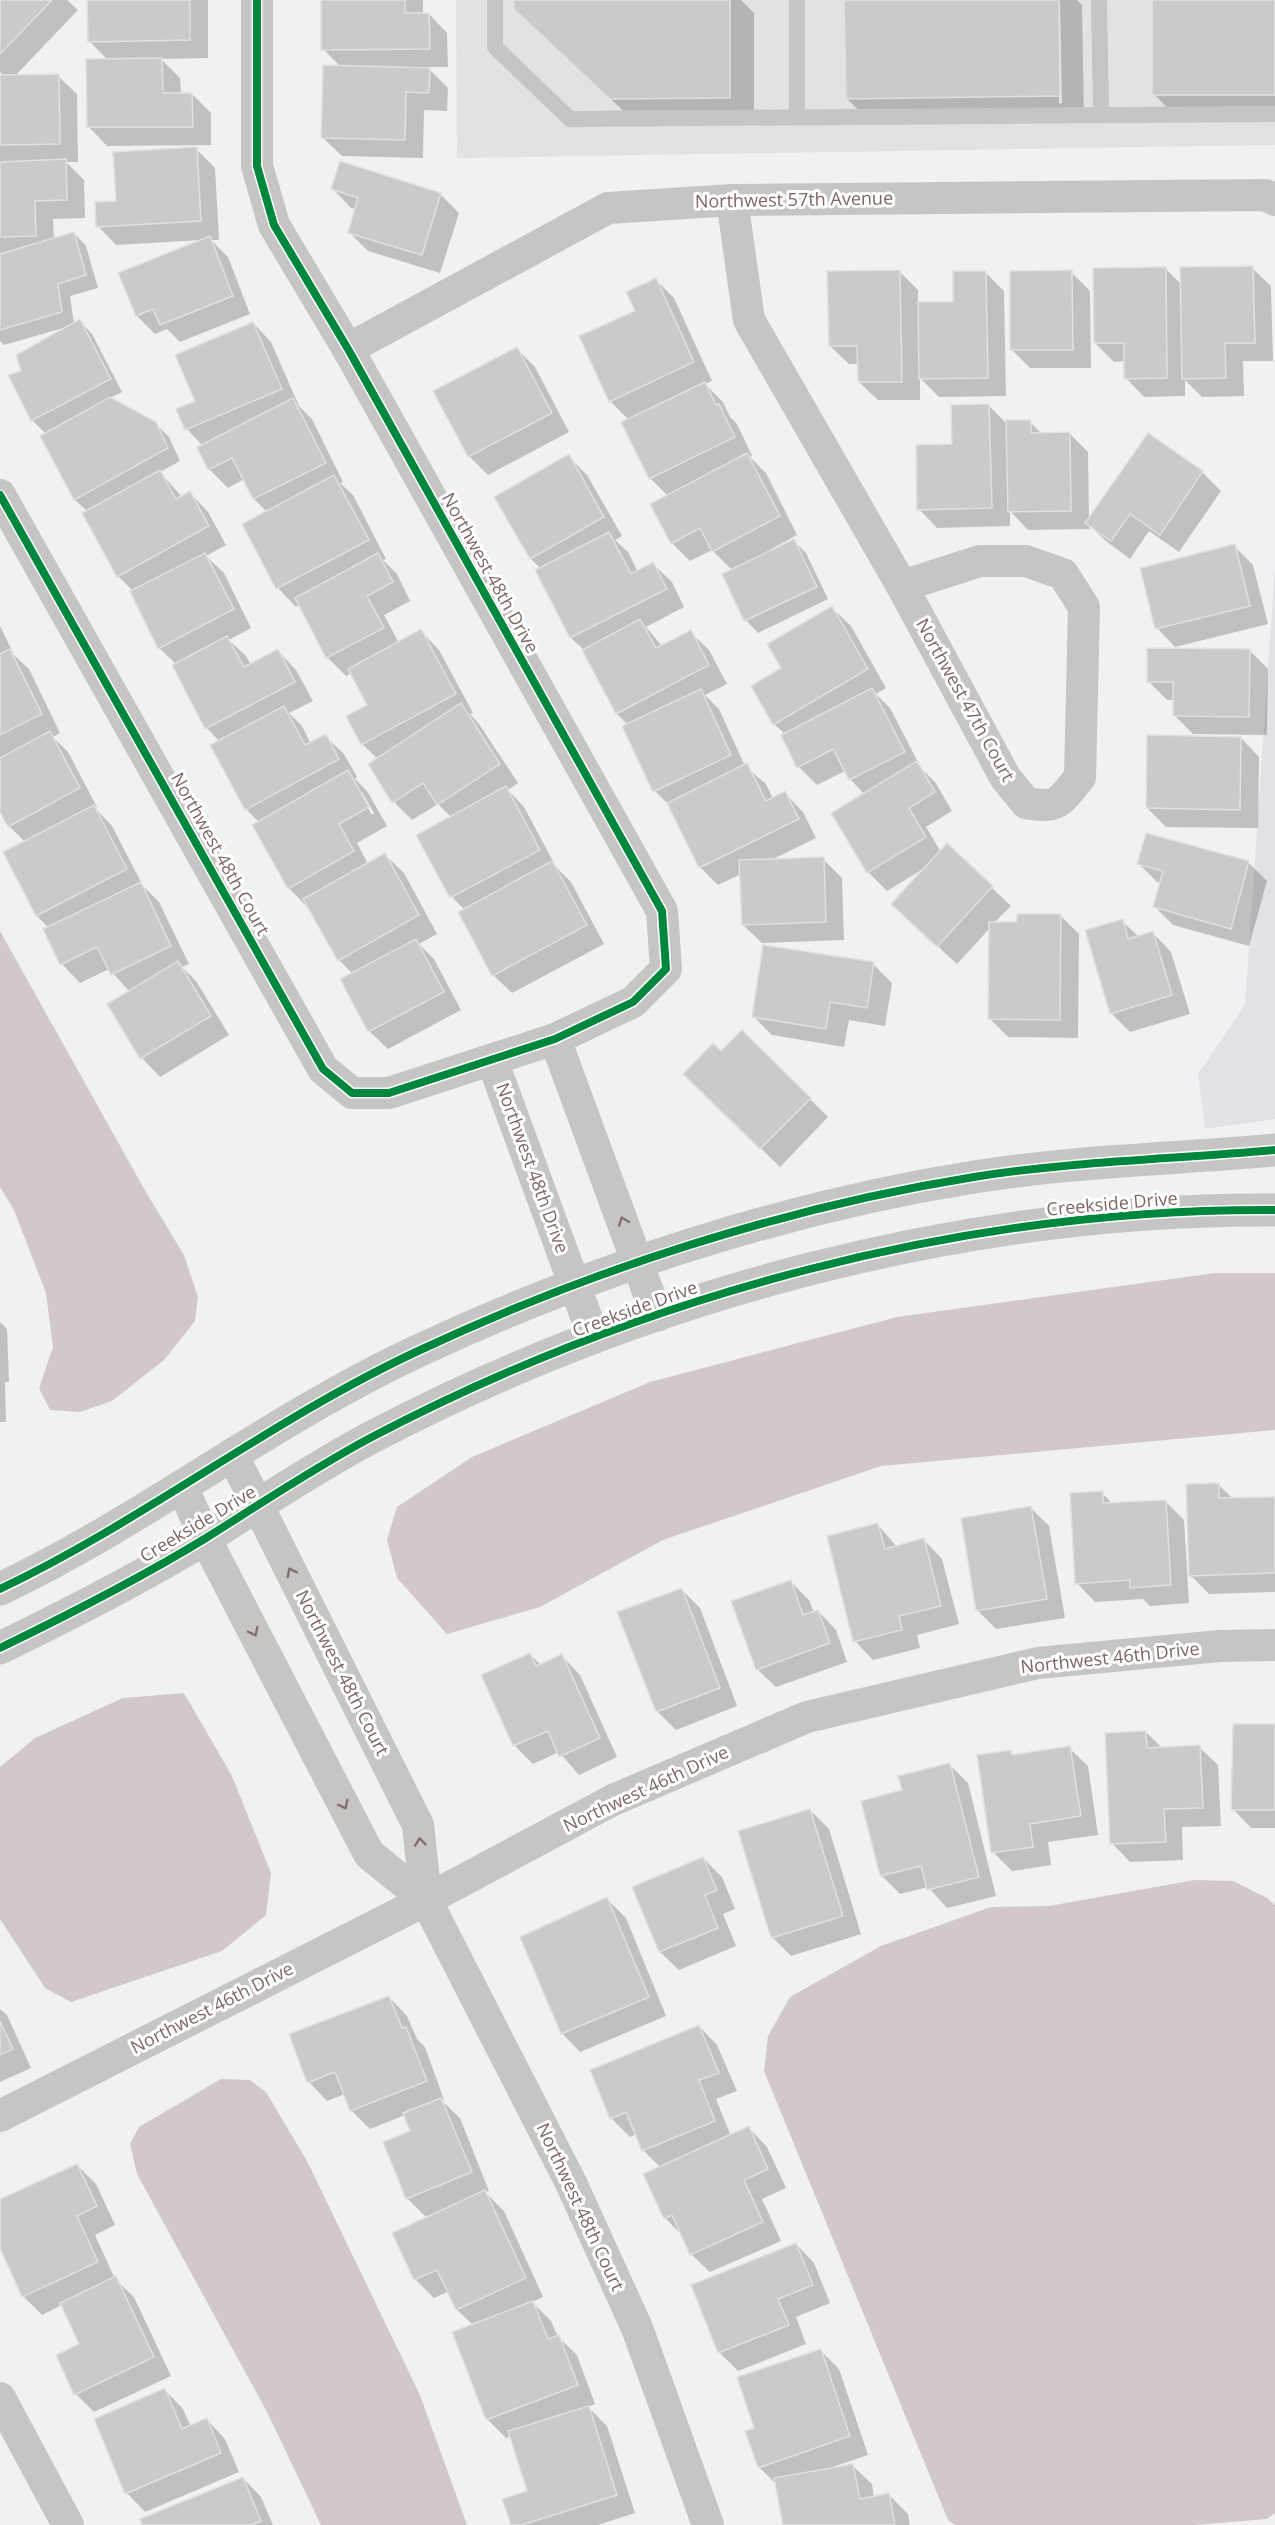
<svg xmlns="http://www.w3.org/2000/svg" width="1275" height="2525" viewBox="0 0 1275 2525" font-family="'Open Sans',sans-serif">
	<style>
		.built { fill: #e3e1e2 }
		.green { fill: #e2e1e6 }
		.water { fill: #d3c8c9 }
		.shadow { fill: #0003; fill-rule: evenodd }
		.building { fill: #cbc9c9; stroke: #e0e0e1; stroke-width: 1.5 }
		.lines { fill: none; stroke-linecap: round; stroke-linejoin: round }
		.service { stroke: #c6c5c4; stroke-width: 16 }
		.minor { stroke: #c6c5c4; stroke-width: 32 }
		.tertiary { stroke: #c6c5c4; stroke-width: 33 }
		.cycleway-casing { stroke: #fff; stroke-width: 11 }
		.cycleway { stroke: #00873e; stroke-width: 8 }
		.oneway { stroke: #86706e }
		.labels { text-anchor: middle; stroke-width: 6; stroke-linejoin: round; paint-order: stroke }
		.street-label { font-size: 18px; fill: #7f6764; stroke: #fff }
	</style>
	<rect width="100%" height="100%" fill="#f0f1f2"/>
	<path class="built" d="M456,0H1275V145L457,158Z"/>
	<path class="green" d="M1275,566V1119L1205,1129L1198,1074L1245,1005Z"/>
	<g class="water">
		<path d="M0,931L147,1194L184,1255L198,1297L195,1321L164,1360L112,1401L80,1412L50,1410L39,1388L53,1347L46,1293L14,1210L0,1187Z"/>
		<path d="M1215,1273H1275V1430L881,1466L663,1540L540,1607L447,1634L397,1578L387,1540L397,1507L472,1457L650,1382L897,1317Z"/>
		<path d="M184,1693L232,1776L271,1873L266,1915L222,1951L71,2002L45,1988L0,1919V1767L35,1738L123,1698Z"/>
		<path d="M1195,1880L1233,1881L1267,1898L1275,1905V2513L1267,2519L1195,2525H955L948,2520L764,2071L768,2036L790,1997L881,1946L991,1907L1049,1906Z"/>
		<path d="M221,2079L250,2080L266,2092L307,2161L420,2395L467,2525H321L267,2412L137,2174L130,2144L139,2127Z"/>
	</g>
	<g class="shadow">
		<path d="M0,0H67L78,10L14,77L58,76L77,94L78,162H66L84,180L85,218L53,219L54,239L74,233L86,246L98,288L70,296L74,324L80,321L92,334L122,392L110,398L156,424L169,437L180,461L160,472L182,497L190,493L208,512L226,545L206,556L224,573L251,628L229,640L246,656L251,665L278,651L296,670L313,701L289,713L302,726L311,744L325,736L344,754L357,777L355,779L367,791L387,826L357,843L368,864L385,855L404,873L437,934L419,944L434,959L461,1010L388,1049L369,1031L353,974L339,960L307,907L289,888L259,822L246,809L220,742L207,728L176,664L159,648L133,591L118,576L87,511L75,500L42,436L46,434L32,420L22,372L67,327L4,345L0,341V77H5L0,72ZM359,792H362L374,813L372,815Z"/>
		<path d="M89,0H208V58L161,59L180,78L181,94H192L211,113V145L107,146L89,127L108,60L89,41Z"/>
		<path d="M322,0H423V14H429L447,33L448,67H427L448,88L447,111L424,110L423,158L342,156L323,138L341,67L323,49Z"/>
		<path d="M516,0H741L754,13V122L636,123L541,33Z"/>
		<path d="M846,0H1077L1082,5L1084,120L872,123L847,99ZM1057,3H1060L1062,103L1059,104Z"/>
		<path d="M1154,0H1275V119H1178L1154,94Z"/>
		<path d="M196,149L215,168L219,240H211L228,257L250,314L180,342L167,329L155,334L137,316L202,240L116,245L98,226Z"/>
		<path d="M333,189L440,194L459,213L440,273L368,251L349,232L357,209L351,208Z"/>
		<path d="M1165,268L1182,285L1252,268L1271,286L1273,361H1243L1244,396L1202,397L1185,380V396L1144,397L1126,378L1125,361L1114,362L1095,343Z"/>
		<path d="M899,271L918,290V304L954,303L985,272L1004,291L1006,396L939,397L920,378V400H878L859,382V364H849L830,346Z"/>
		<path d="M1071,272L1090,291L1091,368H1030L1012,350Z"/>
		<path d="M655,279L674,298L712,381L705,384L723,402L730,417L737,424L752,456L750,457L766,473L797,535L773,548L774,550L794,541L806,553L828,599L758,633L746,620L732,570L712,550L690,561L672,543L668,496L650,478L629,420L610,401L637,311Z"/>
		<path d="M253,323L271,342L299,406L312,419L343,482L340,483L353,495L386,559L383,560L397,574L410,601L384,615L399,643L421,631L439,650L473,713L470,714L479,724L518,783L508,790L524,807L556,867L571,882L604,944L512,993L493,975L465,910L452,897L451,817L438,804L412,820L394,802L378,759L362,744L369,705L352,673L346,676L327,657L300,605L296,607L278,588L267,512L254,499L244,479L228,488L209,469L203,446L187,429L178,410L197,401Z"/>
		<path d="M517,349L535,367L569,432L488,475L469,456L435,392Z"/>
		<path d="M989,406L1008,425L1030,422L1042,434L1069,433L1088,452L1089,520L1148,435L1202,472L1221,491L1179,552L1149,531L1130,559L1106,541L1089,525L1090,529L1028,530L1010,511V526L937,528L919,509L953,446Z"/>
		<path d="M568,456L587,475L622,536L615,540L628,552L638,572L653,564L672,582L684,607L646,627L662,646L690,632L709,650L727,684L705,695L719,709L745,766L766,784L773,799L785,793L803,812L816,838L769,861L823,859L842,878L844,940L762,943L743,925L741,874L718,885L700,867L671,807L655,791L628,725L617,714L584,650L571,638L537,571L541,569L531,559L496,498Z"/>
		<path d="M1234,546L1253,565L1268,624L1175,647L1157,628Z"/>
		<path d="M832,608L851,626L886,688L876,694L890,708L921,768L935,782L952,811L926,827L941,852L947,845L1011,906L994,923L1019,924L1061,916L1079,934L1078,1038L1008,1037L990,1019L991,927L957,964L912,923L928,866L887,891L868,872L865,795L850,779L845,771L817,785L799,767L785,734L774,724L783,669Z"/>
		<path d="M0,626L14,655L29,669L60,733L53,737L68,752L97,807L95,808L112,826L143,886L159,902L189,964L182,967L196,981L229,1035L160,1077L142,1058L109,1005L130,992L109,969L80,983L62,964L49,928L37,916L5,853L25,842L9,826L0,809Z"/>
		<path d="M1249,650L1268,669L1267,735L1193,734L1174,715V700H1167L1148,681Z"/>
		<path d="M1241,738L1259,757L1258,828L1166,827L1147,808Z"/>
		<path d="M1248,862L1267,881L1249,946L1173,925L1155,907L1161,883L1157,882L1139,864Z"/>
		<path d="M1122,921L1139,937L1153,933L1171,952L1190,1014L1130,1032L1111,1013Z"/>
		<path d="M873,964L892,983L885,1026L849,1020L844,1047L772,1035L753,1016Z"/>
		<path d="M742,1032L828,1117L780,1167L685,1074L721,1053Z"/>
		<path d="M0,1322L7,1329L9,1382H5L6,1422H0Z"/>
		<path d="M1218,1484L1233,1499L1275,1498V1592L1209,1594L1190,1575Z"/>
		<path d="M1102,1493L1113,1504L1165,1501L1184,1520L1189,1603L1150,1606L1143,1599L1095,1602L1077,1583Z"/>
		<path d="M1031,1508L1049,1526L1065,1618L996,1629L978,1611L963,1519Z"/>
		<path d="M878,1525L897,1547L924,1540L942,1559L959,1624L917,1635L920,1648L873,1660L855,1641Z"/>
		<path d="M791,1582L809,1600L814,1613L818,1611L836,1630L847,1662L776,1687L757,1669Z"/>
		<path d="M682,1590L700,1608L737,1706L676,1730L657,1711Z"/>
		<path d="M530,1654L541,1665L562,1656L580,1675L617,1757L579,1775L559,1752L533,1764L514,1745Z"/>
		<path d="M1275,1726V1828H1251L1233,1809Z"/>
		<path d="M1146,1732L1162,1748L1199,1747L1218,1765L1221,1826L1182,1827L1183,1860L1130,1862L1112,1843Z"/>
		<path d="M1069,1748L1088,1766L1098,1835L1048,1842L1051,1865L1012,1871L993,1852L1011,1752L1015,1756Z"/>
		<path d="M949,1764L968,1783L996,1896L947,1908L928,1887L900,1894L882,1876L863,1802L904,1791Z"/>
		<path d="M810,1810L829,1829L861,1934L791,1956L772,1937Z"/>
		<path d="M703,1858L722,1877L735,1909L723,1914L736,1946L679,1970L660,1952L634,1887Z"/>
		<path d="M607,1899L626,1918L666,2016L580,2052L562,2033Z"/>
		<path d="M389,1997L407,2016L417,2039L425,2047L444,2100L442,2101L460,2118L489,2191L485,2192L504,2211L543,2297L532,2302L551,2321L558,2337L577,2355L595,2404L588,2407L607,2426L635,2513L598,2525H512L529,2492L511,2436L506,2438L487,2419L473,2325L457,2310L449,2291L434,2298L415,2279L428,2219L408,2199L385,2143L412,2132L405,2115L370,2129L351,2110L345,2094L327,2101L309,2082Z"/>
		<path d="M0,2009L7,2015L31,2068L0,2082Z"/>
		<path d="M699,2026L717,2045L737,2091L716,2099L731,2136L749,2128L767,2147L786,2188L762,2199L781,2241L710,2272L691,2254L684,2237L665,2218L661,2168L643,2150L637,2134L630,2137L611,2118Z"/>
		<path d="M77,2165L96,2184L115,2225L95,2235L115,2279L134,2297L171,2376L94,2412L76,2394L81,2345L62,2305L42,2315L23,2296L0,2244V2201Z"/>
		<path d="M796,2244L814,2263L830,2303L796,2317L806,2344L738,2371L720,2353L693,2286Z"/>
		<path d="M820,2350L839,2369L868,2455L830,2468L831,2469L853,2466L872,2484L874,2498L889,2495L908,2514L910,2525H784L777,2485L759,2467Z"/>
		<path d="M165,2390L183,2409L191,2427L207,2420L225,2439L239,2472L145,2512L127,2493Z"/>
		<path d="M243,2478L261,2497L273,2525H144Z"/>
	</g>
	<g class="building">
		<path d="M0,0H52L0,54Z"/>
		<path d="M87,0H190V40L88,42Z"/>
		<path d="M321,0H405V13H429L430,49L321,50Z"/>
		<path d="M514,0H730V98L610,99L514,9Z"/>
		<path d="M844,0H1059L1060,96L846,99Z"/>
		<rect x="1152" y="0" width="123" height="95"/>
		<path d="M162,58L163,93H192L193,127H87L86,59Z"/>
		<path d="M323,65L430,68L429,93L406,92L405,140L321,138Z"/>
		<path d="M59,74L60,144L0,145V75Z"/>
		<path d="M197,147L201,221L96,227L95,202L116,201L113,152Z"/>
		<path d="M66,159L67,200L35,201L36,236L0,237V162Z"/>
		<path d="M340,161L441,193L422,255L348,233L358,198L331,189Z"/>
		<path d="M74,232L86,275L58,284L62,312L0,330V254Z"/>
		<path d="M210,236L233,296L160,325L153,309L136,316L118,273Z"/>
		<path d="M1253,266L1255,343H1225L1226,378L1182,379L1180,267Z"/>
		<path d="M1166,267L1167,378L1124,379V343H1094L1093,268Z"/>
		<path d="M900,270L902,382H858L857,346H829L827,271Z"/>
		<path d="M1072,270L1073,350H1010V271Z"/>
		<path d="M953,271H986L988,378L919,379L918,302H953Z"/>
		<path d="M656,278L694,362L609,402L579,336L635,311L626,292Z"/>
		<path d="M80,319L111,379L31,421L8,375L21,371L16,355Z"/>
		<path d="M253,322L282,389L185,430L176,409L195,401L175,355Z"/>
		<path d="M517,347L552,413L468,457L433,391Z"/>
		<path d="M705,382L716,405L719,404L735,437L649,479L621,422Z"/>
		<path d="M110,397L156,422L168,448L74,500L40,436Z"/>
		<path d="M293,398L326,463L253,499L232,458L208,470L197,447Z"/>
		<path d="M989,404L992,508L917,510L916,445L952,444L951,405Z"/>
		<path d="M1006,420H1031V433L1070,432L1071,511L1008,512Z"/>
		<path d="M1148,433L1203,471L1160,535L1130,514L1111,541L1085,523Z"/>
		<path d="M747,453L780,516L712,552L700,528L671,544L650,504Z"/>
		<path d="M569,454L604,517L530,559L494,497Z"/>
		<path d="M160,470L176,499L190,491L209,526L117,577L82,513Z"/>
		<path d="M334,475L369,540L276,589L242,524Z"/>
		<path d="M609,532L631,574L653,562L667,589L570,638L535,570Z"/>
		<path d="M794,539L817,587L744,621L722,574Z"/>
		<path d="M1235,544L1250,606L1155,629L1140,568Z"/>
		<path d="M205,553L234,609L158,649L130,591Z"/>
		<path d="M378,553L393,582L367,596L384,628L326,658L295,598Z"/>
		<path d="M832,606L868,669L773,725L751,686L781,668L767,644Z"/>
		<path d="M640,619L656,648L691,630L709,665L616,714L582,650Z"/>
		<path d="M421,629L456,694L361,745L346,716L367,705L348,669Z"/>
		<path d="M227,636L244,667L278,649L295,682L205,729L172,665Z"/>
		<path d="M1147,648L1250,649L1249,717L1173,716V682H1147Z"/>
		<path d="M10,649L42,714L0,735V654Z"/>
		<path d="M872,688L905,752L849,780L833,749L797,768L781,735Z"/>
		<path d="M701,689L731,755L653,792L622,726Z"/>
		<path d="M461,703L500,764L437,805L423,783L392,803L368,764Z"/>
		<path d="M284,706L305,745L326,734L339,759L245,810L210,745Z"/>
		<path d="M50,731L80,788L8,827L0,812V758Z"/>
		<path d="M1147,735L1241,737L1240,810L1146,808Z"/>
		<path d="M917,761L935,792L909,808L926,837L867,873L831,813Z"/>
		<path d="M747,763L766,801L785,791L799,819L699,868L667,803Z"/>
		<path d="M348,770L369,807L339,824L354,851L288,889L252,825Z"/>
		<path d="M506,786L540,850L450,898L416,835Z"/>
		<path d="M94,805L127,869L36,916L3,852Z"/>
		<path d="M1146,833L1249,861L1231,929L1153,907L1163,871L1137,864Z"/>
		<path d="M947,843L993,886L937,947L891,904Z"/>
		<path d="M385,853L419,915L338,961L303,899Z"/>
		<path d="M824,857L826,922L742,925L739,860Z"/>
		<path d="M552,861L587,925L492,976L458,912Z"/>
		<path d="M141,882L171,946L111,975L97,947L60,965L43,929Z"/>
		<path d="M1017,914H1061L1060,1020L988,1019L989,922H1017Z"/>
		<path d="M1123,919L1128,939L1153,931L1172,995L1110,1014L1085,930Z"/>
		<path d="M416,939L444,992L368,1032L340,979Z"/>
		<path d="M763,945L874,962L867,1008L830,1002L826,1029L752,1017Z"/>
		<path d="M178,961L211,1016L140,1059L107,1004Z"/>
		<path d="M742,1030L811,1098L760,1149L683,1074L713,1043L721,1051Z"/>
		<path d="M1219,1483V1498L1275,1497V1573L1189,1576L1186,1484Z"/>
		<path d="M1103,1491V1503L1166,1500L1171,1585L1130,1588V1580L1075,1584L1070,1493Z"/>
		<path d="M1031,1506L1047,1599L976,1611L961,1518Z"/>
		<path d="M878,1523L885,1549L924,1538L941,1606L899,1616L902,1630L853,1642L827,1536Z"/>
		<path d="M791,1580L803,1615L818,1610L830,1643L756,1670L731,1601Z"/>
		<path d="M682,1588L720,1688L656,1712L617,1612Z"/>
		<path d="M530,1653L536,1666L562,1654L600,1738L559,1757L548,1731L513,1746L481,1675Z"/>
		<path d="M1233,1724H1275V1810H1231Z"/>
		<path d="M1146,1731L1147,1748L1200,1745L1203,1808L1164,1809L1166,1842L1110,1844L1105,1733Z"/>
		<path d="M1070,1746L1081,1816L1030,1824L1033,1847L991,1853L977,1755L1011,1750L1012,1755Z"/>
		<path d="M950,1763L979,1877L927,1890L921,1866L880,1876L861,1801L902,1790L898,1776Z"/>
		<path d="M810,1809L843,1916L771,1938L738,1831Z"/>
		<path d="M703,1857L717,1890L705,1895L718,1928L659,1952L632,1887Z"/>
		<path d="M607,1897L649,1997L561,2034L520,1937Z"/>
		<path d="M389,1996L402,2028L406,2027L427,2081L350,2111L335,2072L307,2083L289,2034Z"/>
		<path d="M0,2021L13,2049L0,2055Z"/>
		<path d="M699,2025L719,2073L699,2080L715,2121L642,2151L626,2112L610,2119L590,2070Z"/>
		<path d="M441,2098L472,2172L406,2199L383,2142L410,2131L403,2113Z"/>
		<path d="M749,2126L768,2169L744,2180L763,2222L690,2255L672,2215L664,2219L643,2174Z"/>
		<path d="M77,2164L97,2206L77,2216L98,2262L22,2297L0,2248V2199Z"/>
		<path d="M485,2190L526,2278L456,2310L437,2270L414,2280L392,2233Z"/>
		<path d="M796,2243L813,2285L778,2299L789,2325L718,2353L691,2285Z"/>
		<path d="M116,2276L154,2357L74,2395L56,2355L79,2344L60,2303Z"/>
		<path d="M533,2301L548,2339L559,2335L578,2385L486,2420L452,2332Z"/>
		<path d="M821,2349L850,2436L758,2468L745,2431L754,2428L737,2377Z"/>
		<path d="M165,2388L182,2429L207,2418L221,2453L125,2494L94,2419Z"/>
		<path d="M589,2406L617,2495L522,2525H511L502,2499L527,2491L508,2431Z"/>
		<path d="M853,2464L860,2499L889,2493L895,2525H783L774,2478Z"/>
		<path d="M243,2477L261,2521L252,2525H142L140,2519Z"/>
	</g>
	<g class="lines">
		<g class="service">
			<path d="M495,0V47L570,119L1275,114"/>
			<path d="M797,0V117"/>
			<path d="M1099,0L1101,114"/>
		</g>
		<g class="minor">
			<path d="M732,200L749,320L902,586L1005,777L1026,803C1058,809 1060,802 1080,777L1084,607L1063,574L1026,561H980L902,586"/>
			<path d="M348,349L608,208L732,200L1266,195L1275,200"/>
			<path d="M0,495L323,1069L352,1093H389L555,1039L633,1002L666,969L662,911L348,349L274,225L257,166V0"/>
			<path d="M555,1039L657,1316"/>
			<path d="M492,1060L594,1338"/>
			<path d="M232,1454L418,1825L426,1900L571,2183L637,2328L708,2525"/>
			<path d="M182,1486L205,1538L369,1854L426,1900"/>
			<path d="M0,2116L426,1900L613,1800L807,1717L1038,1663L1220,1646L1275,1645"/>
			<path d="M0,2398L68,2525"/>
		</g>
		<g class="tertiary">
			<path d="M0,1589C145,1520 272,1419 418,1351C590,1270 786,1207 974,1177C1074,1161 1175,1159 1275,1150"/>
			<path d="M0,1648C70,1614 139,1579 206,1538C260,1504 314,1468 370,1438C644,1294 965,1208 1275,1210"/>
		</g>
		<defs>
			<g id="cycleway">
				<path d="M0,495L323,1069L352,1093H389L555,1039L633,1002L666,969L662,911L348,349L274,225L257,166V0"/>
				<path d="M0,1589C145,1520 272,1419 418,1351C590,1270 786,1207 974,1177C1074,1161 1175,1159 1275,1150"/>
				<path d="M0,1648C70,1614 139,1579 206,1538C260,1504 314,1468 370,1438C644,1294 965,1208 1275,1210"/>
			</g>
		</defs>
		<use href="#cycleway" class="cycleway-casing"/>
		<use href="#cycleway" class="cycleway"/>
	</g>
	<defs><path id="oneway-chevron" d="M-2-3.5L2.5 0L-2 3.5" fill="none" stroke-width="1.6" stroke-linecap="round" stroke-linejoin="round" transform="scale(1.5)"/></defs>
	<g class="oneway">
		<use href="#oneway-chevron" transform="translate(623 1221) rotate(-111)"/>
		<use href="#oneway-chevron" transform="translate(291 1572) rotate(-117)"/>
		<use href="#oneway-chevron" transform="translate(254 1632) rotate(63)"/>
		<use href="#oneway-chevron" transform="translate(344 1805) rotate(63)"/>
		<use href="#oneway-chevron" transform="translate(420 1842) rotate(-96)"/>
	</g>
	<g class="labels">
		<g class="street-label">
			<text transform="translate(794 200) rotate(-1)" y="6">Northwest 57th Avenue</text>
			<text transform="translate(490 573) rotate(61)" y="6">Northwest 48th Drive</text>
			<text transform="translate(965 700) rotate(61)" y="6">Northwest 47th Court</text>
			<text transform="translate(220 854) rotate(61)" y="6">Northwest 48th Court</text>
			<text transform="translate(532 1168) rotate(70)" y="6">Northwest 48th Drive</text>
			<text transform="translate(1112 1204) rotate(-5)" y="6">Creekside Drive</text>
			<text transform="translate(635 1309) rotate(-20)" y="6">Creekside Drive</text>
			<text transform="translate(198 1524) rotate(-31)" y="6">Creekside Drive</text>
			<text transform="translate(1110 1658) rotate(-6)" y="6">Northwest 46th Drive</text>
			<text transform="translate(342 1673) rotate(63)" y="6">Northwest 48th Court</text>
			<text transform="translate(646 1789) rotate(-25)" y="6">Northwest 46th Drive</text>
			<text transform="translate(212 2008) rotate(-27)" y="6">Northwest 46th Drive</text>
			<text transform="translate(580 2207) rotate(65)" y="6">Northwest 48th Court</text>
		</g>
	</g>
</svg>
